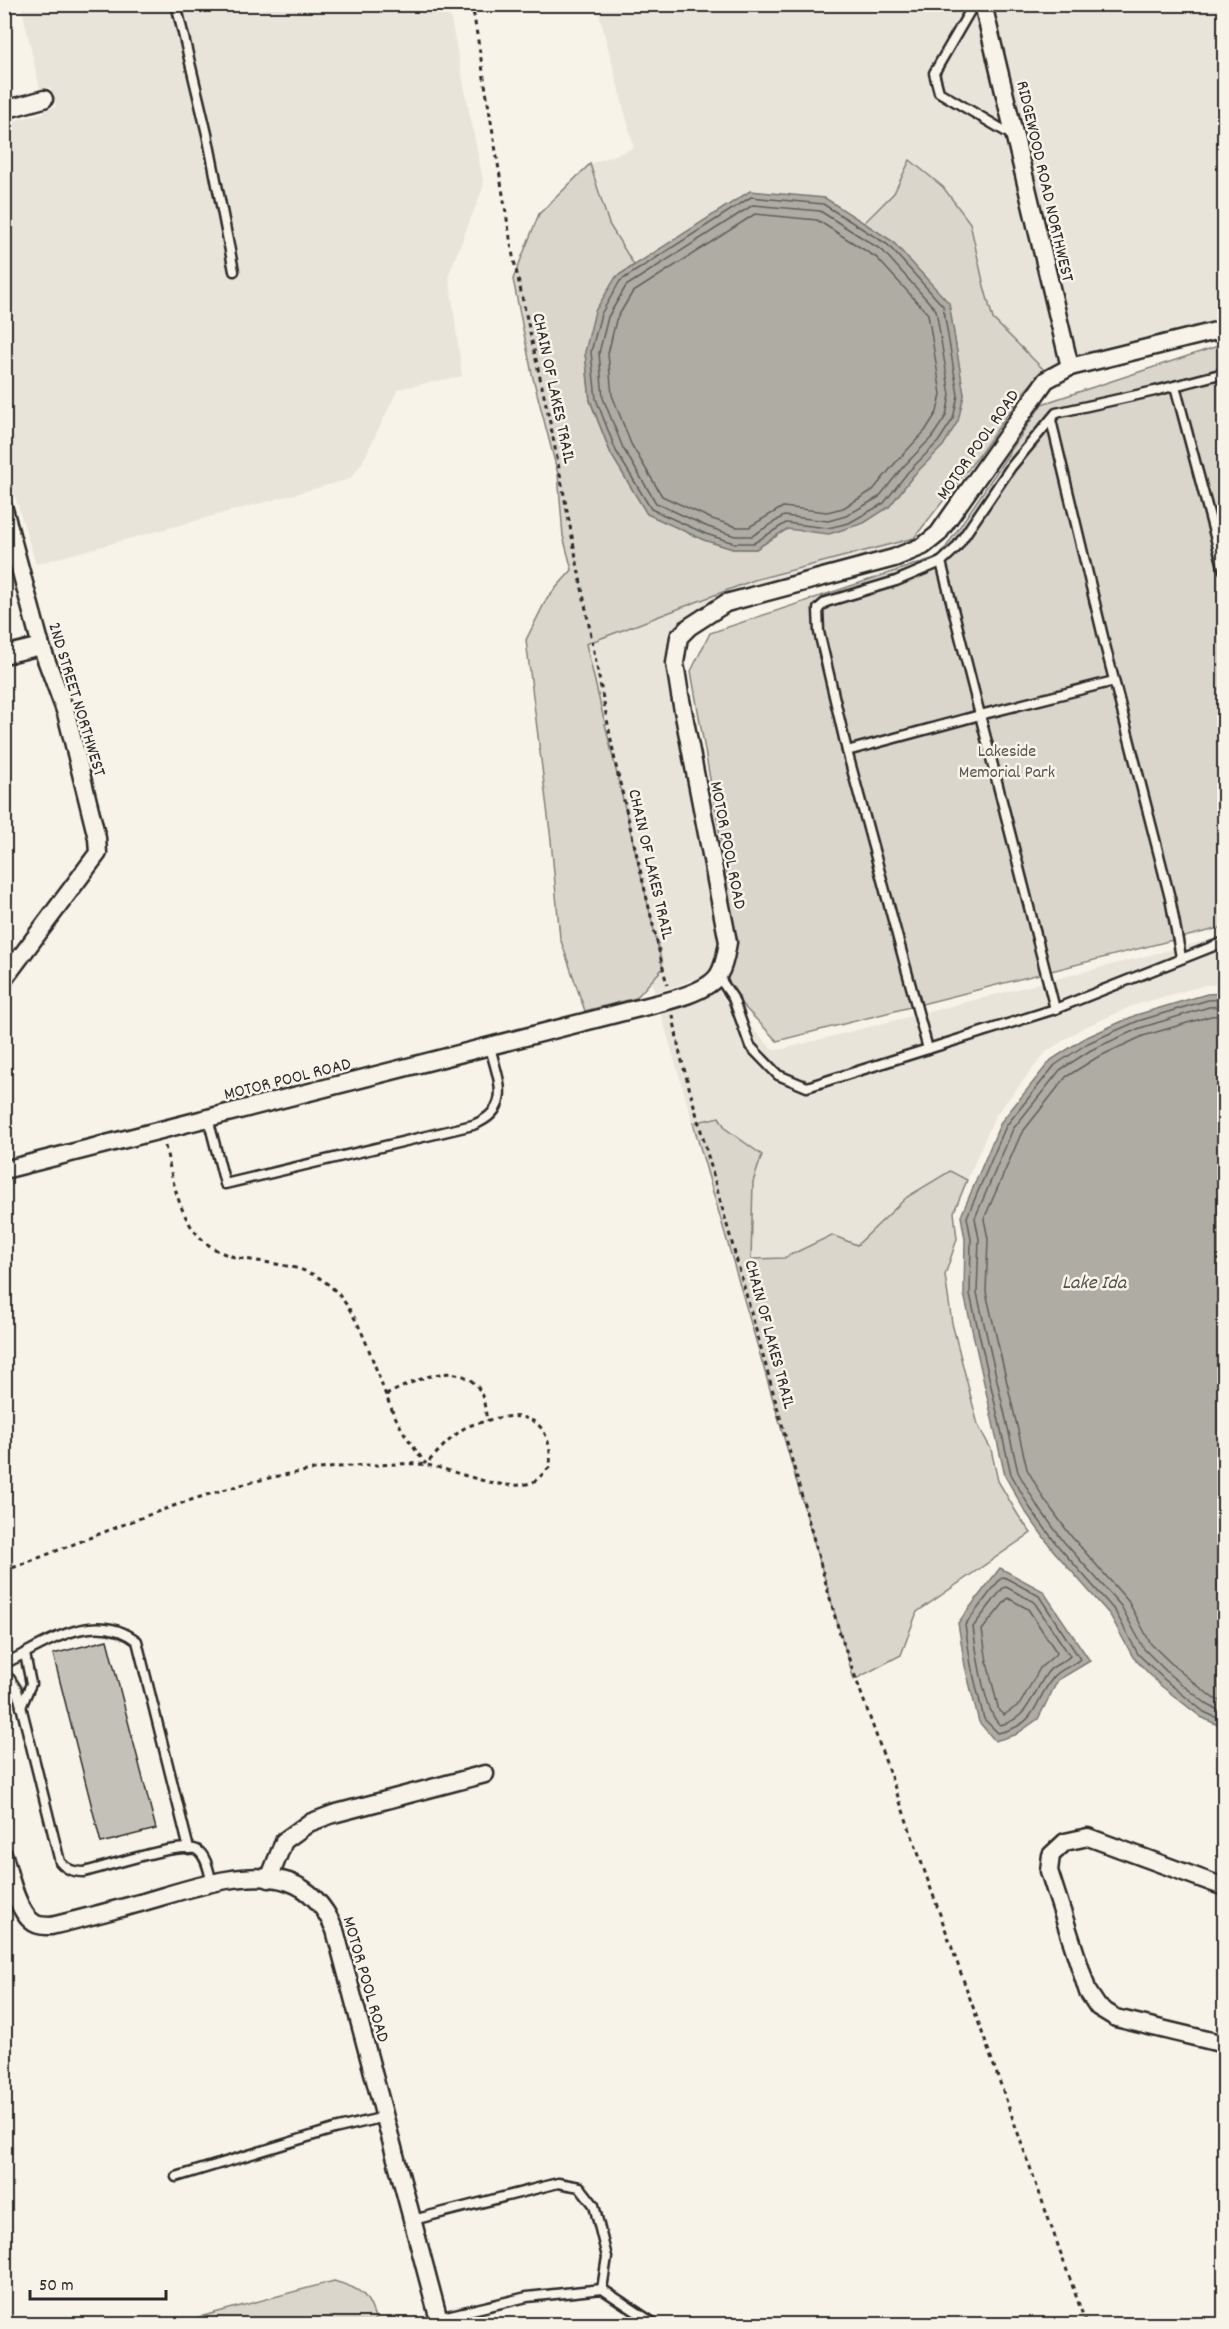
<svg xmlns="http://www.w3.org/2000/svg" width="1229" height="2329" viewBox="0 0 1229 2329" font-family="Dekko,sans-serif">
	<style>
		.built { fill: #e8e4da }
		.green { fill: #dad6cc; stroke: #82807c; stroke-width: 1.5 }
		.water { fill: #afaca4; stroke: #7a7874; stroke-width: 1.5 }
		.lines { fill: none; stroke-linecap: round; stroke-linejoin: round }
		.shore { stroke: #605f5b; stroke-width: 1.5 }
		.building { fill: #c4c1b9; stroke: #2b2b2b; stroke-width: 1.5 }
		.service-casing { stroke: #2b2b2b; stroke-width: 13 }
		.minor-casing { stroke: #2b2b2b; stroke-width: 21 }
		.path { stroke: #2b2b2b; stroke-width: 3; stroke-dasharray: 4.5 4.5; stroke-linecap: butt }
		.service { stroke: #f7f3e8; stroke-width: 8 }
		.minor { stroke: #f7f3e8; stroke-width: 16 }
		.labels { text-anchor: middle; stroke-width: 5; stroke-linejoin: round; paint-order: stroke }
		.street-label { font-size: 18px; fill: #2b2b2b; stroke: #f7f3e8 }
		.park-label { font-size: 18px; fill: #575653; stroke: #f7f3e8 }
		.water-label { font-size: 20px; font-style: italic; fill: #53524f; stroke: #f7f3e8 }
	</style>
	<rect width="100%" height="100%" fill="#f7f3e8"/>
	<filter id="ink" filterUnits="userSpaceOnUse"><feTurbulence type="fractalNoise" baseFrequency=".0167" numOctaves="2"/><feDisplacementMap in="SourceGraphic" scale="12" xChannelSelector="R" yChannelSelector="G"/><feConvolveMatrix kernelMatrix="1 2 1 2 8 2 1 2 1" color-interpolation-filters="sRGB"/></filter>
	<g filter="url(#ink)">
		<g class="built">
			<path d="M21,5H448L484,185L449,274L462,376L398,389L362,463L350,479L36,564L5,465L4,123L44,113V110L56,107L50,87L40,89Z"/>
			<path d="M597,5H974L1059,361L1044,370L993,319L984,286L910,160L894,193L864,223L825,198L750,191L634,265L609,224L590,164L634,148Z"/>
			<path d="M993,5H1224V318L1077,355Z"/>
			<path d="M906,541L891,548L723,592L684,618L670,633L666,662L670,696L718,942L716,954L710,969L701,977L655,993L651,981L663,968L586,644L754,580Z"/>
			<path d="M1224,936V984L1205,985L1132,1006L1081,1029L1046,1052L995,1116L967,1180L949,1171L907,1197L857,1245L832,1235L784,1259H751L753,1182L762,1155L726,1129L719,1117L693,1123L661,1014L710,996L720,989L722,997L771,1048L779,1050Z"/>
		</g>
		<g class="green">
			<path d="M910,160L943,187L970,223L984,286L993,319L1044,370L1021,395L980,454L914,538L754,580L586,644L663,968L636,998L585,1011L560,938L551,840L526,640L547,598L572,570L563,536L558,474L532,374L513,279L539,214L590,164L609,224L634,265L616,277L585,352L590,401L611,454L647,514L704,540L733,549H756L787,529L889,507L913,476L964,395L949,304L892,241L864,223L894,193Z"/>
			<path d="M1224,344V927L777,1041L728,990L727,875L691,671L710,633L940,556L1042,404Z"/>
			<path d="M719,1117L726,1129L762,1155L753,1182L751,1259L784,1258L832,1235L857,1245L907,1197L950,1171L967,1180L954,1212L957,1239L945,1275L952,1323L978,1425L991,1449L998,1481L1018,1515L1031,1533L917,1612L901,1655L854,1680L693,1123Z"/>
			<path d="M334,2281C363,2289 369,2295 377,2324H173Z"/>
		</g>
		<g class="water">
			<path d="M750,191L825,198L892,241L949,303L964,395L958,421L943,446L913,476L889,507L864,523L829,534L787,529L756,549H733L704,540L647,514L611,454L590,400L585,352L595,311L616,277Z"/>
			<path d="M1224,993V1728L1201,1717L1160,1685L1133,1657L1110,1615L1053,1550L1025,1511L1005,1476L964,1294L965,1239L961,1216L1001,1122L1051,1060L1085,1038L1136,1015L1207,994Z"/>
			<path d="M1000,1568L1043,1591L1090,1661L1058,1680L1038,1719L1015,1735L995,1741L979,1722L965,1666L958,1623Z"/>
		</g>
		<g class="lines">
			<g class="shore">
				<path d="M751,197L823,204L888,245L943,306L958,395L953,419L938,442L908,472L884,503L849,523L828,528L786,523L754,543H734L706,534L651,509L616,451L596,399L591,352L601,314L620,281Z"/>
				<path d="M753,205L820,211L883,251L936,310L950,395L946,416L932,437L903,467L879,497L846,516L828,521L784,516L752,536H735L708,527L656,503L623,448L603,398L599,353L608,317L626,286Z"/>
				<path d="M755,214L817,220L877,258L928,314L941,394L937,412L925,431L896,462L873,490L843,508L827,512L783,507L749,527H737L712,519L662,496L631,444L612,395L608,354L616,320L632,293Z"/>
				<path d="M1224,999L1208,1000L1138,1021L1088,1043L1055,1065L1006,1126L967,1217L971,1239L970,1294L1011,1474L1030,1508L1058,1546L1115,1611L1138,1654L1165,1680L1204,1712L1224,1721"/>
				<path d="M1224,1006L1209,1007L1140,1028L1091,1050L1060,1070L1013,1129L975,1218L979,1239L977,1293L1018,1472L1036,1504L1064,1542L1121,1606L1144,1649L1170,1675L1208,1705L1224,1713"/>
				<path d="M1224,1015L1211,1016L1143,1036L1096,1058L1066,1077L1021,1134L984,1219L988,1239L986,1292L1027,1469L1044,1499L1071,1536L1128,1601L1151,1644L1176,1668L1213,1698L1224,1703"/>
				<path d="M1004,1577L1039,1596L1080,1659C1073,1666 1059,1669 1053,1678C1032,1704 1039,1724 998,1733L984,1719L971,1665L965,1625L1001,1578Z"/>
				<path d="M1006,1587L1034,1602L1070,1656C1064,1663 1052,1665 1047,1673C1032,1694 1029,1719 1000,1725C984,1712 976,1650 973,1627L1003,1588Z"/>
				<path d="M1008,1598L1028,1609L1057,1653L1040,1668L1020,1704L1004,1715L999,1711L987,1662L982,1630Z"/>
			</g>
		</g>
		<path class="building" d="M107,1640L156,1829L101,1843L53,1654Z"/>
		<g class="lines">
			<defs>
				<g id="service">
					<path d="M176,4L207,134L234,271"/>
					<path d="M974,4L934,73L939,92L1015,137"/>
					<path d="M1224,373L1155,391L1056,413L1011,467L956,548L941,562L896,581L826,602L818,609L819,632L847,751L928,1049L1055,1009L1224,942"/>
					<path d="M1175,386L1224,570"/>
					<path d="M1051,420L1105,645L1170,898L1181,957"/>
					<path d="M941,562L1055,1009"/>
					<path d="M847,751L980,715L1114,681"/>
					<path d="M718,976L733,998L750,1046L778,1075L807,1087L928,1049"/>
					<path d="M208,1118L225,1184L473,1125C514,1109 498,1080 490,1047"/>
					<path d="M4,1666L6,1663C47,1643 94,1608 137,1641L189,1849"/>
					<path d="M4,1677L10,1679L17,1690L60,1862C67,1870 74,1872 84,1872C106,1867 179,1841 197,1850C207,1856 209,1873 212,1883"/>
					<path d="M21,1707L31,1684L25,1654"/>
					<path d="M176,2177L334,2129L385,2117"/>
					<path d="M413,2220L558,2183L580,2187L594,2205L607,2257L602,2289"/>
					<path d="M438,2318L527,2297L602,2289L655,2324"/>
				</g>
				<g id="minor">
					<path d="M983,4L1070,367"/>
					<path d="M4,110L44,99"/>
					<path d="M4,509L41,646L66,713L97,838L98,853L4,979"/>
					<path d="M4,655L41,646"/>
					<path d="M4,1170L631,1010C654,1004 707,995 719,974C725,964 726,953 728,942L680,695L675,663L679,637L689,627L726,603L894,558L923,546L938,534L1046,380L1070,367L1224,329"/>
					<path d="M4,1856C9,1874 18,1916 36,1924C40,1926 47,1926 51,1926C81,1919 110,1911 140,1903C183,1891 245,1867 289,1882C312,1890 326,1909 335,1930L440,2324"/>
					<path d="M269,1879L284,1841L309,1823L333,1814L485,1774"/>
					<path d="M1224,1887L1088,1837L1065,1842L1051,1855L1049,1871L1088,1992L1098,2007L1116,2018L1224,2044"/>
				</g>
			</defs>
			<use href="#service" class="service-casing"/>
			<use href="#minor" class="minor-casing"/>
			<g class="path">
				<path d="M472,4L513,256L551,427L616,766L667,985"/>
				<path d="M673,1015L679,1050L692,1098L839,1631L1086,2324"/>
				<path d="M165,1146C175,1188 181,1239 228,1255C239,1259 253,1260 264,1262C282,1265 305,1268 321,1279C365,1308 374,1378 398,1422C406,1437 416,1451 426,1464"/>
				<path d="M386,1395C410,1383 453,1359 476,1385C484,1394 485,1409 487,1421"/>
				<path d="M4,1571C126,1526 240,1468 373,1465C390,1465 410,1462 427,1465C455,1470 506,1494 533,1482C539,1479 545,1471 550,1467C553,1423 529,1409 489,1420C481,1423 470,1424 463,1429C449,1439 438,1452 426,1464"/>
			</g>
			<use href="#service" class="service"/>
			<use href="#minor" class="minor"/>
		</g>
	</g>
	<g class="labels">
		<g class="street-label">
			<text transform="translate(1046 181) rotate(77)" y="6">RIDGEWOOD ROAD NORTHWEST</text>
			<text transform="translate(555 388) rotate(78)" y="6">CHAIN OF LAKES TRAIL</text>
			<text transform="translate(977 444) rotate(-55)" y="6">MOTOR POOL ROAD</text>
			<text transform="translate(78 699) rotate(73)" y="6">2ND STREET NORTHWEST</text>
			<text transform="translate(729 845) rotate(79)" y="6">MOTOR POOL ROAD</text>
			<text transform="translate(652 864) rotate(77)" y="6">CHAIN OF LAKES TRAIL</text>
			<text transform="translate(287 1078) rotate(-14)" y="6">MOTOR POOL ROAD</text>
			<text transform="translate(771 1334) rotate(75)" y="6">CHAIN OF LAKES TRAIL</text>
			<text transform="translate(367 1979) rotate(74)" y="6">MOTOR POOL ROAD</text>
		</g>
		<g class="park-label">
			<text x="1007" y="756">Lakeside<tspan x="1007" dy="21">Memorial Park</tspan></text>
		</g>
		<g class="water-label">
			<text x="1094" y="1288">Lake Ida</text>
		</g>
	</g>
	<rect width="1229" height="2329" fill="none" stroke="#f7f3e8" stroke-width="24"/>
	<rect x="12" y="12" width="1205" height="2305" fill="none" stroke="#2b2b2b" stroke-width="2" filter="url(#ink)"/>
	<path d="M30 2290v9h136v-9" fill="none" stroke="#2b2b2b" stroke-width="3"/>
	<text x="39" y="2290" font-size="18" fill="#2b2b2b" stroke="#f7f3e8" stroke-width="4.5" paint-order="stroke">50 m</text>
</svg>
